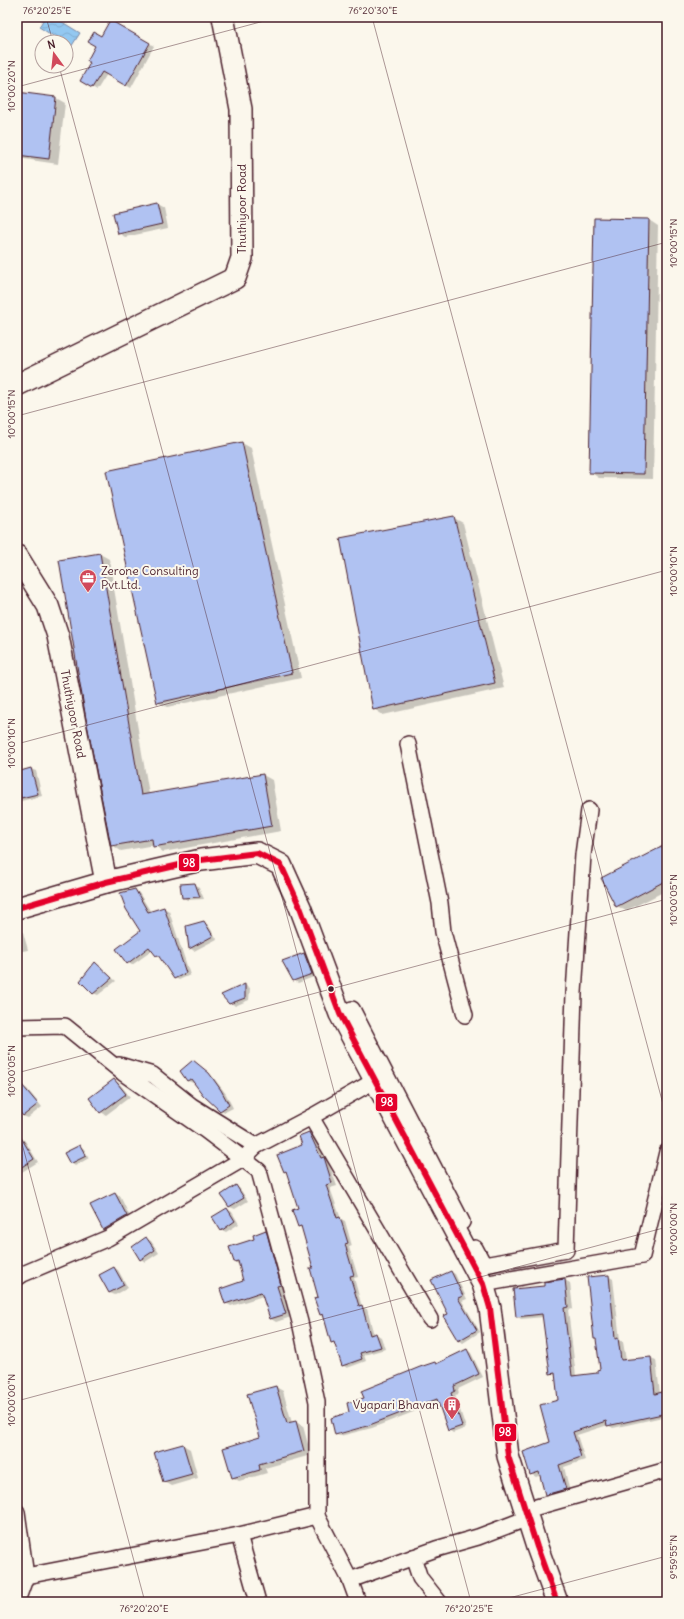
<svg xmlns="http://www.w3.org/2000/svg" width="684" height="1619" viewBox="0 0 684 1619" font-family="Delius,sans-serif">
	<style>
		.water { fill: url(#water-waves); stroke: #7684a2 }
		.shadow { fill: #0003; fill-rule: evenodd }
		.building { fill: #b0c2f2; stroke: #4a1f2b }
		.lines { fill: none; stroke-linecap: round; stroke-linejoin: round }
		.street-casing { stroke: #4a1f2b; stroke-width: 18 }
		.secondary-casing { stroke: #4a1f2b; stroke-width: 24 }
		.street { stroke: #fbf7ec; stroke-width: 15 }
		.secondary { stroke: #fbf7ec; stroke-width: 21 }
		.bus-1-casing { stroke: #fbf7ec; stroke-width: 9 }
		.bus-1 { stroke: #e4002b; stroke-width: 6 }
		.ticks { fill: none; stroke: #4a1f2b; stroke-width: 1; stroke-opacity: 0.45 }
		.bus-dot { fill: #4a1f2b; stroke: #fbf7ec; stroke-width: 1.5 }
		.labels { text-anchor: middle; stroke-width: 4; stroke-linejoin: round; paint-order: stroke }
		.street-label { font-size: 12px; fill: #4a1f2b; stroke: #fbf7ec }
		.poi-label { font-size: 12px; fill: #4a1f2b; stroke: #fbf7ec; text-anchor: start }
		.line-badge { stroke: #fbf7ec; stroke-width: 1.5 }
		.badge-label { font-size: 11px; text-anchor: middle; font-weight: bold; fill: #fff }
		.neatline { fill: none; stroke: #4a1f2b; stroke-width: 1.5 }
		.ticks-label { font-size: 10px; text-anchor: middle; fill: #4a1f2b }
	</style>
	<defs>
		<pattern id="water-waves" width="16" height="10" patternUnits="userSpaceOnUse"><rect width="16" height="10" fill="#93c8f1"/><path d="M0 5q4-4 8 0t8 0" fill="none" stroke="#80abcf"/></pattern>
	</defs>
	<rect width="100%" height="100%" fill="#fbf7ec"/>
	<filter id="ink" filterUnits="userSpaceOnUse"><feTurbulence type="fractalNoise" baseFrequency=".025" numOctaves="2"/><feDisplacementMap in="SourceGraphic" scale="8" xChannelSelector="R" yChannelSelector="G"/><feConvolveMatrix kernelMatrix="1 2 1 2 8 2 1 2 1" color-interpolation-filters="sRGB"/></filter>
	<g filter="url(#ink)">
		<path class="water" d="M45,17H54L80,33L71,47L66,44V42H63L39,27Z"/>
		<g class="shadow">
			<path d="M110,21L154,46L131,88L107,74L97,90L81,80L91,63Z"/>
			<path d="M17,93L56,98L65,103L58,164L17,158Z"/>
			<path d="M157,204L164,208L168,228L125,237L119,233Z"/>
			<path d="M595,219L649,220L658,226L653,479L599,478L590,472Z"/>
			<path d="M242,443L251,448L301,678L167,707L157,702Z"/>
			<path d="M454,518L463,523L504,688L383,715L374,709Z"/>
			<path d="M100,554L109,559L149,794L263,775L272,780L281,831L163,852L154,845L121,851L112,845Z"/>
			<path d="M17,729L19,737H17Z"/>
			<path d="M31,769L36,771L42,796L17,802V786H19L17,773Z"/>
			<path d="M667,845V890L626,911L617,906Z"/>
			<path d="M194,884L199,887L204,899L187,900L183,897Z"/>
			<path d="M135,890L139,893L151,912L164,908L169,911L190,975L179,980L175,978L161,958L153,950L132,965L128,963L141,931Z"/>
			<path d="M204,922L208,925L217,939L194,951L190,948Z"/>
			<path d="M17,923L21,925L28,950L17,952Z"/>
			<path d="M304,954L309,957L316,976L298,983L293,980Z"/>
			<path d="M96,963L116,981L98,995L93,993Z"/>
			<path d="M245,985L250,988L249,1000L235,1006L222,995Z"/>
			<path d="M667,1004V1013L665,1005Z"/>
			<path d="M197,1064L213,1077L226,1094L233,1108L225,1112L220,1110L194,1082L193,1083L188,1081L182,1072Z"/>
			<path d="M114,1080L119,1083L130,1097L106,1115L101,1112L90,1098Z"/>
			<path d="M23,1087L27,1089L42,1107L28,1118L23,1116L17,1108V1091Z"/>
			<path d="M309,1133L314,1136L325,1159L328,1161L337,1186L330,1188L341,1219L345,1221L352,1246L349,1247L358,1277L354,1278L362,1307L367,1309L374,1335L376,1334L381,1337L385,1349L364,1355L366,1361L347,1368L343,1365L336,1344L332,1342L324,1317L320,1315V1297L314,1268L302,1228L298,1226L300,1208L288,1173L284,1171L303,1146Z"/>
			<path d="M21,1138L25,1141L38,1162L17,1175V1141Z"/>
			<path d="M80,1146L84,1149L89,1158L75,1166L71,1163Z"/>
			<path d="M236,1186L240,1189L248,1201L235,1209L230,1207L222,1195Z"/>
			<path d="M115,1194L120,1196L131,1219L109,1232L104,1229L92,1206Z"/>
			<path d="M227,1209L232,1212L239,1224L226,1232L222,1230Z"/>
			<path d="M662,1221H667V1255L666,1254Z"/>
			<path d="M266,1231L271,1235L286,1288L282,1289L291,1317L276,1322L271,1319L263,1296L231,1306L226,1303L244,1282L240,1265L234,1262Z"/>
			<path d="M147,1239L151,1241L159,1253L145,1262L141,1259Z"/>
			<path d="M114,1268L118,1270L128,1288L115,1295L110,1293L100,1275Z"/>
			<path d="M451,1272L455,1274L467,1299L462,1301L480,1332L463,1343L459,1340L449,1314Z"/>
			<path d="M608,1276L613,1279L620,1340L623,1342L626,1360L651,1358L656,1360L660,1394L667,1392V1416L613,1428L608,1425L577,1435L585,1460L564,1467L570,1492L550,1497L546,1495L541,1475L536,1477L531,1474L551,1443L559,1401L557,1376L551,1373L544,1317L521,1319L517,1316L545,1287L565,1280L570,1283L573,1309L568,1310L576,1376L598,1374L601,1370L597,1340L595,1339Z"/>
			<path d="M467,1350L471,1353L483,1377L458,1389L459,1394L455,1395L466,1428L453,1433L449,1430L439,1402L372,1428L340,1436L335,1434L351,1413L365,1399L435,1363L437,1364ZM372,1424V1425L338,1435V1433Z"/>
			<path d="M276,1387L283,1391L292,1423L296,1422L303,1426L311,1455L265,1468L267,1473L239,1481L232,1477L261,1438Z"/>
			<path d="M183,1445L190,1449L198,1478L171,1486L164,1482Z"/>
		</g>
		<g class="building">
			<path d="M110,20L150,43L126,86L102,72L92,88L80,81L90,63L87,61L95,46L88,42L94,32L101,36Z"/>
			<path d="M17,92L56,97L49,159L17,155Z"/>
			<path d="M157,203L162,224L118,234L113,213Z"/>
			<path d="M594,218L649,219L644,474L589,473Z"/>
			<path d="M242,442L292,673L157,703L106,471Z"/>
			<path d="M454,516L495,683L373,710L340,538Z"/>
			<path d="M100,553L141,795L263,774L272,826L153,847L152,839L111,846L86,719L59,560Z"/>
			<path d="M31,768L38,794L21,798L17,784V772Z"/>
			<path d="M667,844V880L616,907L601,878Z"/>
			<path d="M195,883L200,897L182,898L180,884Z"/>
			<path d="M135,889L148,912L164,907L186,973L174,979L158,955L156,956L149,947L127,964L116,949L140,931L126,909L120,893Z"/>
			<path d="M204,921L213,936L189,949L186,926Z"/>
			<path d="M304,953L312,974L293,981L282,961Z"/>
			<path d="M95,962L112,978L93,994L80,981Z"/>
			<path d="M245,984V998L229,1004L221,995Z"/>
			<path d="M193,1060L209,1073L221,1090L229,1105L220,1111L203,1095L191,1079L187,1081L180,1071Z"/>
			<path d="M17,1079L38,1104L23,1116L17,1109Z"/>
			<path d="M114,1079L126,1094L100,1113L89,1098Z"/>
			<path d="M17,1131L34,1159L17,1170Z"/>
			<path d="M309,1132L321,1158L324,1157L332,1183L326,1185L337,1218L340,1217L348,1243L345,1244L354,1275L350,1276L359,1306L362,1305L370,1335L376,1333L381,1347L360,1353L362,1359L342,1366L334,1342L331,1343L323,1314L320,1315L314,1298L318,1297L310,1268H313L301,1226L298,1227L292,1210L298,1208L286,1171L284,1172L277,1155L302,1145L299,1136Z"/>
			<path d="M80,1145L86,1156L70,1164L64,1153Z"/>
			<path d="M236,1185L244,1198L229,1207L221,1195Z"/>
			<path d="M115,1193L127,1216L103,1230L90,1205Z"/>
			<path d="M227,1208L235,1221L221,1231L212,1217Z"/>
			<path d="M266,1230L281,1285L277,1286L286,1314L270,1319L261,1292L225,1304L220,1289L243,1281L238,1261L234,1262L229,1247L254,1239L253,1235Z"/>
			<path d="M146,1237L155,1250L140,1260L132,1247Z"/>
			<path d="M114,1267L124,1285L109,1293L99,1275Z"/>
			<path d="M451,1271L463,1296L458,1298L477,1330L458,1341L443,1316L448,1314L431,1280Z"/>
			<path d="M609,1275L615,1339L618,1338L621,1360L651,1357L655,1394L662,1392L667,1413L607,1426L606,1421L573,1432L581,1457L559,1465L566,1489L545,1495L539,1472L530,1475L523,1452L550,1442L540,1405L558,1400L555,1373L550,1374L542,1314L516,1317L513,1289L544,1286V1282L565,1279L568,1307L564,1308L572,1376L597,1373V1370L600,1369L596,1339H594L587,1277Z"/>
			<path d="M467,1349L479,1374L454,1386L455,1391L451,1393L462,1426L448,1431L437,1399L367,1426L335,1435L331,1418L349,1412L347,1403L364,1398L361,1391L420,1367L435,1362L436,1364Z"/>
			<path d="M276,1386L287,1423L296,1421L304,1451L259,1464L260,1470L232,1478L223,1448L260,1437L247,1394Z"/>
			<path d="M183,1444L192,1474L163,1482L154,1452Z"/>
		</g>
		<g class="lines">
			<defs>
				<g id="street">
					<path d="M408,744L440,903L443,932L465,1015"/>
					<path d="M340,1014L352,1009L462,1222"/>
					<path d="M17,1027L65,1026L123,1073L205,1130L259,1171L300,1322L317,1402V1516L239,1535L258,1602"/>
					<path d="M119,1065L153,1075L192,1106L256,1146"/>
					<path d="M311,1117L430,1319"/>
					<path d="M475,1248L484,1265L566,1250L574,993L583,855L589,810"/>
					<path d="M17,1278L23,1274L108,1238L243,1159L256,1146L311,1117L374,1081"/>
					<path d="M483,1284L642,1256L667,1152"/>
					<path d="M526,1510L667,1470"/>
					<path d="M17,1512L26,1576L17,1601"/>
					<path d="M317,1516L350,1580L358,1602"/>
					<path d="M413,1557L420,1578L439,1602"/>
					<path d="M26,1576L239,1535"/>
					<path d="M350,1580L436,1549L478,1537L528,1518"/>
				</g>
				<g id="secondary">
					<path d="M17,385L235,278L242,258L241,109L223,17"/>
					<path d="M17,556L48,606L58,636L106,882"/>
					<path d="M17,908L106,882L201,860L257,853L281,865L300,907L340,1014L483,1284L490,1308L508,1456L537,1547L557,1602"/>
				</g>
			</defs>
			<use href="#street" class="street-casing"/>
			<use href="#secondary" class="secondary-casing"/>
			<use href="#street" class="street"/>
			<use href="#secondary" class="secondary"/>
			<defs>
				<path id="bus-1" d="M17,908L106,882L201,860L257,853L281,865L300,907L340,1014L483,1284L490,1308L508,1456L537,1547L557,1602"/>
			</defs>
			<use href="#bus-1" class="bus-1-casing"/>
			<use href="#bus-1" class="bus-1"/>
		</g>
	</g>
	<path class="ticks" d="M46,17L53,42M372,17L667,1119M59,66L471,1602M17,87L279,17M17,416L667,242M17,744L667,570M17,1073L667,899M17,1125L145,1602M17,1401L667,1227M494,1602L667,1556"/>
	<defs>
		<symbol id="office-pin" viewBox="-11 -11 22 30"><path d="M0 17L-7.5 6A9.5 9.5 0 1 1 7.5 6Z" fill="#d1495b" stroke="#fbf7ec"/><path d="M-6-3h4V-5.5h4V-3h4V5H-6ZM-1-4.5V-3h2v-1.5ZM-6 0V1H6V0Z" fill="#fff"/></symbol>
		<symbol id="building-pin" viewBox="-11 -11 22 30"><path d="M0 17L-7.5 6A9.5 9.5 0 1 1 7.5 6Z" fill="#d1495b" stroke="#fbf7ec"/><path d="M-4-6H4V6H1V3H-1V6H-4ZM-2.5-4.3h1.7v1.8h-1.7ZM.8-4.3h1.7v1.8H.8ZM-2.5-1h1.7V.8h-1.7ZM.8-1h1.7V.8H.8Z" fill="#fff"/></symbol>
	</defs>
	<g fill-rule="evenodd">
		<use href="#office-pin" x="78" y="568" width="20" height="27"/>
		<use href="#building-pin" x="442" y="1395" width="20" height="27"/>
	</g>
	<circle class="bus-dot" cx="331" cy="989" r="3.5"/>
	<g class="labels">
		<g class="street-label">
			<text transform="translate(242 209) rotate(-90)" y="4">Thuthiyoor Road</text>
			<text transform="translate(73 714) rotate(79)" y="4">Thuthiyoor Road</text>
		</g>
		<g class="poi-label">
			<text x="101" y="575">Zerone Consulting<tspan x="101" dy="14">Pvt.Ltd.</tspan></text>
			<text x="439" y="1409" text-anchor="end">Vyapari Bhavan</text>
		</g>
	</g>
	<g class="line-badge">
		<rect x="178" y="853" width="22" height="19" rx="4" fill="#e4002b"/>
		<rect x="375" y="1093" width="23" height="19" rx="4" fill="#e4002b"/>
		<rect x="494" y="1423" width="23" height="19" rx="4" fill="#e4002b"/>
	</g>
	<g class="badge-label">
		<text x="189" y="867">98</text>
		<text x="387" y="1106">98</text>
		<text x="505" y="1436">98</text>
	</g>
	<rect width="684" height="1619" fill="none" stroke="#fbf7ec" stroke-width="44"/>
	<g transform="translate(54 54) rotate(345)"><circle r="19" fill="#fbf7ec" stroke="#b4a19f"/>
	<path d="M0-3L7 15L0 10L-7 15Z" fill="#d1495b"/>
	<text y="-6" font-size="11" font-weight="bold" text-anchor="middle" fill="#4a1f2b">N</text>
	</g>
	<rect x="22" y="22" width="640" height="1575" class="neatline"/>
	<g class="ticks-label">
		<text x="47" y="14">76°20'25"E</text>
		<text x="373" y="14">76°20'30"E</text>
		<text transform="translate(11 86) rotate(-90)" y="4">10°00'20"N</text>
		<text transform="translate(673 243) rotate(-90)" y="4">10°00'15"N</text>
		<text transform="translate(11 414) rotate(-90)" y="4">10°00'15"N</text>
		<text transform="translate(673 571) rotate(-90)" y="4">10°00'10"N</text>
		<text transform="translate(11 743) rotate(-90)" y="4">10°00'10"N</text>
		<text transform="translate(673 900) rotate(-90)" y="4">10°00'05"N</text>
		<text transform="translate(11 1071) rotate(-90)" y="4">10°00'05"N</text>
		<text transform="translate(673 1229) rotate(-90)" y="4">10°00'00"N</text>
		<text transform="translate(11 1400) rotate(-90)" y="4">10°00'00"N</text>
		<text transform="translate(673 1557) rotate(-90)" y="4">9°59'55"N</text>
		<text x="144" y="1612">76°20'20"E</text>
		<text x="469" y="1612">76°20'25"E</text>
	</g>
</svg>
